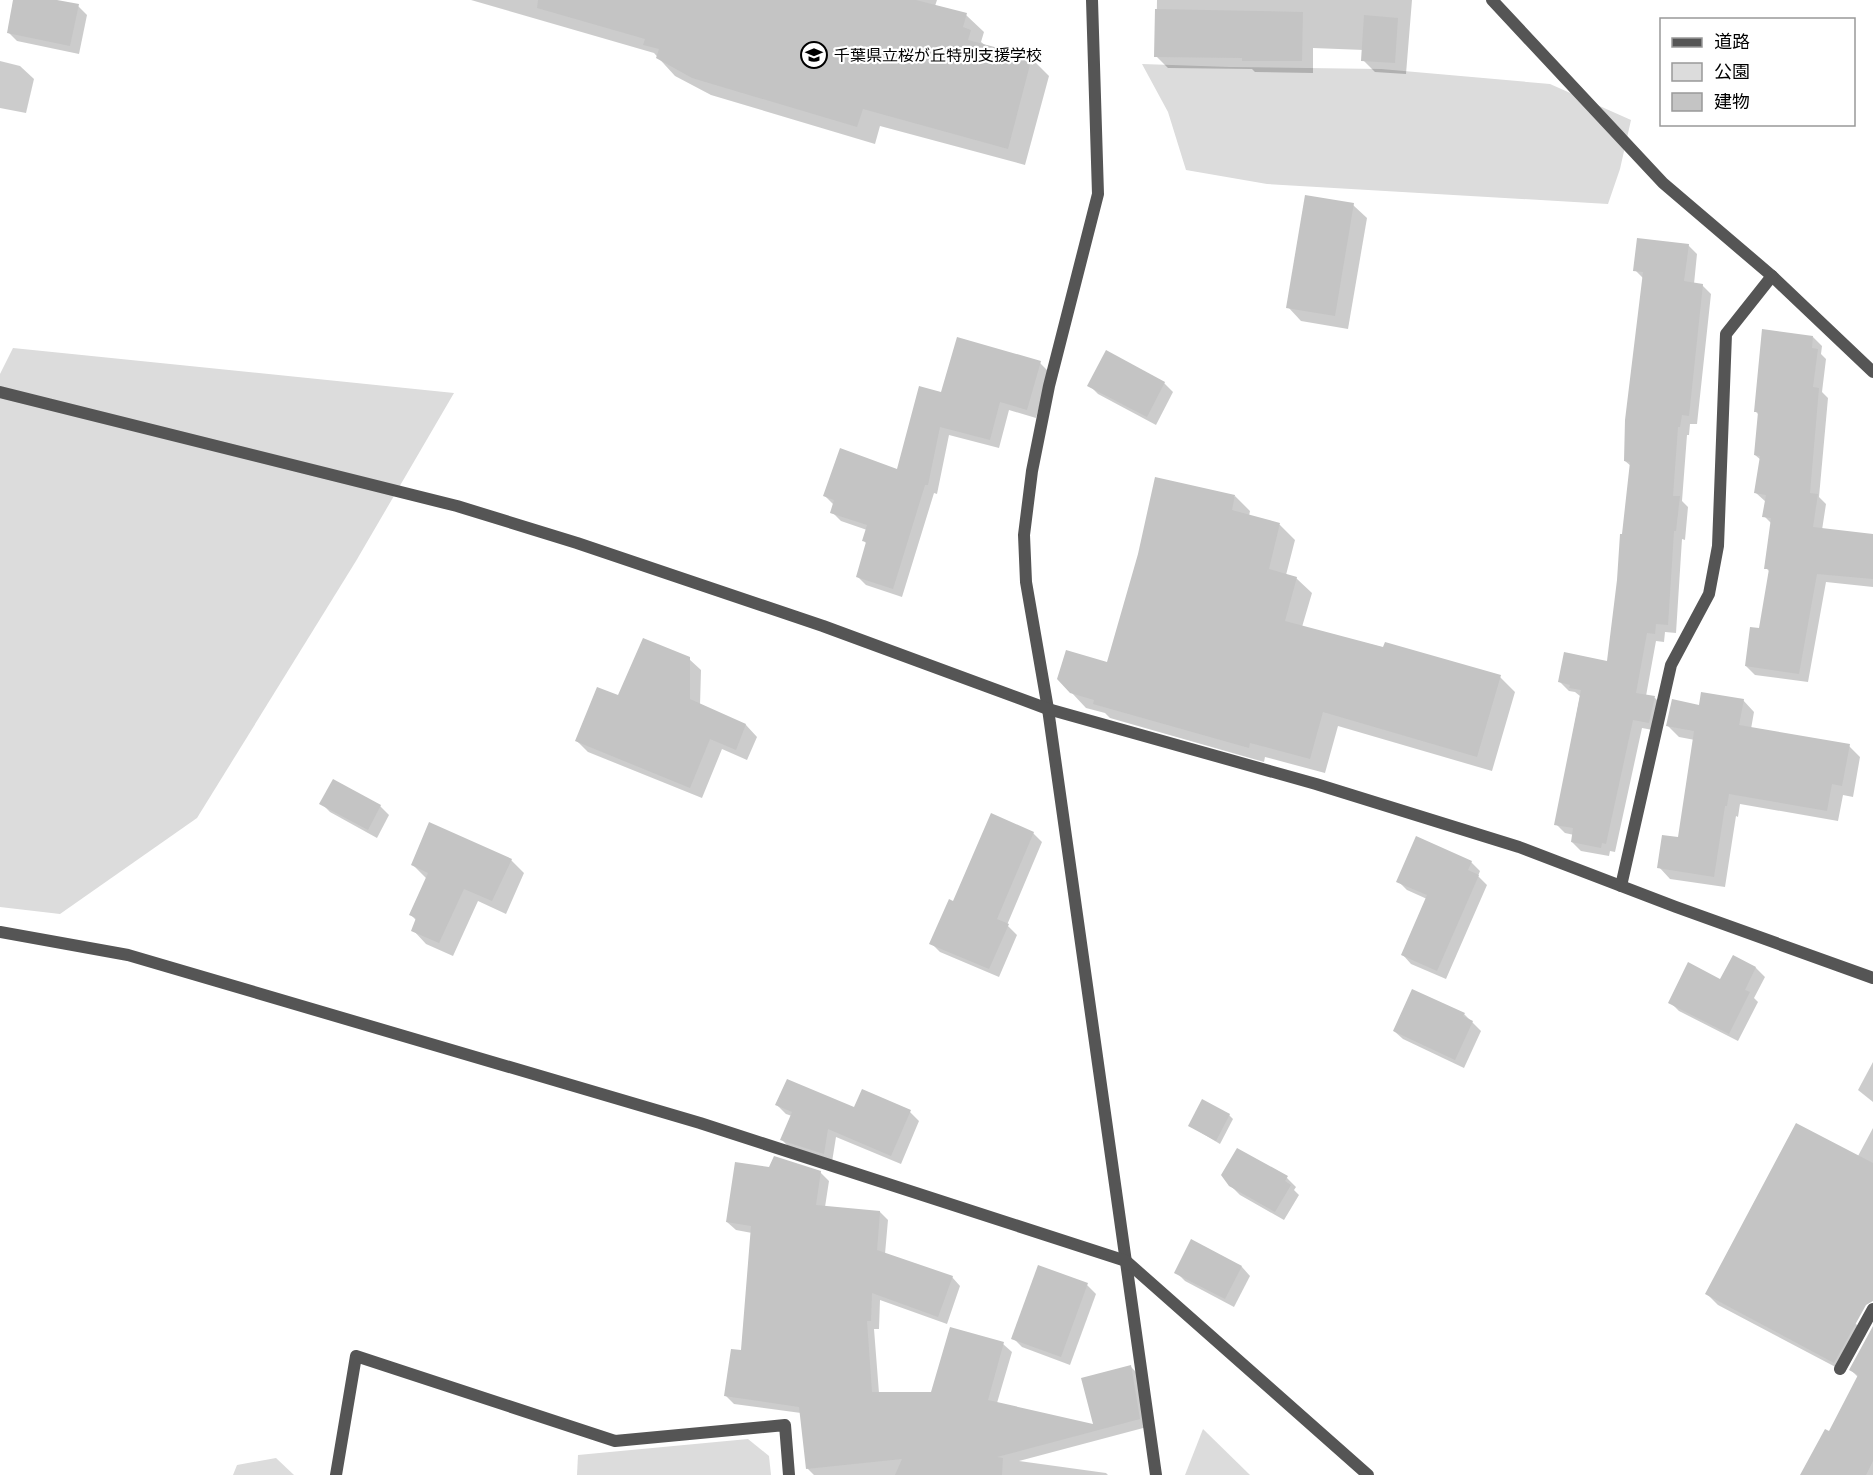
<svg xmlns="http://www.w3.org/2000/svg" width="1873" height="1475" viewBox="0 0 1873 1475" font-family="Helvetica,'Noto Sans JP',sans-serif">
	<style>
		.green { fill: #dcdcdc }
		.shadow { fill: #0003 }
		.building { fill: #c4c4c4 }
		.lines { fill: none; stroke-linecap: round; stroke-linejoin: round }
		.service { stroke: #555; stroke-width: 12 }
		.minor { stroke: #555; stroke-width: 12 }
		.tertiary { stroke: #555; stroke-width: 12 }
		.labels { text-anchor: middle; stroke-width: 4.5; stroke-linejoin: round; paint-order: stroke }
		.poi-label { font-size: 16px; fill: #000; stroke: #fff; text-anchor: start }
	</style>
	<rect width="100%" height="100%" fill="#fff"/>
	<g class="green">
		<path d="M1142,64L1230,67L1381,69L1550,84L1631,120L1620,169L1608,204L1267,184L1186,170L1168,112Z"/>
		<path d="M13,348L454,393L356,561L197,818L60,914L0,907V374Z"/>
		<path d="M1203,1429L1250,1475H1185Z"/>
		<path d="M748,1439L769,1456L771,1475H577L578,1455Z"/>
		<path d="M276,1458L294,1475H233L237,1465Z"/>
	</g>
	<g class="shadow">
		<path d="M15,0H50L78,6L87,15L79,54L17,41L8,32Z"/>
		<path d="M471,0H937L935,6L966,15L984,32L981,42L986,46L1032,59L1049,76L1025,165L880,126L875,144L711,95L675,76L654,53Z"/>
		<path d="M1157,0H1412L1406,74L1375,72L1363,60L1364,50L1313,48V73L1255,72L1252,69L1168,68L1156,56Z"/>
		<path d="M0,61L20,66L34,79L26,113L0,108Z"/>
		<path d="M1353,205L1367,218L1348,329L1301,321L1288,307Z"/>
		<path d="M1688,245L1697,254L1694,284L1702,285L1711,294L1697,424H1690L1689,435H1687L1682,501L1688,507L1685,540L1682,539L1676,633L1665,632L1664,642L1656,641L1646,696L1655,698L1664,707L1658,731L1642,728L1615,852L1610,851L1609,856L1581,851L1572,842L1574,835L1565,833L1556,824L1580,696L1575,692L1569,691L1560,682L1609,663L1631,466L1625,461L1644,279L1635,270Z"/>
		<path d="M1813,337L1822,346L1821,354L1826,359L1822,392L1828,398L1819,497L1826,504L1822,530L1873,535V587L1826,582L1808,682L1755,675L1746,666L1760,630L1770,572L1766,568L1772,524L1764,516L1766,502L1756,493L1761,460L1755,455L1759,415L1755,411Z"/>
		<path d="M1040,363L1049,372L1036,418L1009,410L999,448L949,435L937,494L934,493L902,597L866,585L857,576L867,544L863,540L867,530L841,521L832,512L834,505L825,496L898,470L942,394Z"/>
		<path d="M1164,383L1173,392L1156,425L1098,394L1089,385Z"/>
		<path d="M1235,496L1250,511L1249,516L1280,525L1295,540L1286,575L1296,578L1312,593L1302,627L1500,677L1515,692L1492,771L1338,726L1325,773L1265,757L1264,762L1110,718L1105,713L1086,708L1071,692L1109,664Z"/>
		<path d="M689,659L701,670L700,706L746,725L757,737L747,760L722,749L702,798L588,752L577,741L619,697Z"/>
		<path d="M1743,700L1754,712L1751,729L1849,746L1860,757L1853,797L1843,795L1838,821L1740,804L1738,817L1736,816L1725,887L1670,879L1659,867L1679,839L1695,740L1679,737L1667,725L1700,706Z"/>
		<path d="M333,781L380,806L389,815L377,838L330,812L321,803Z"/>
		<path d="M1033,833L1042,842L1007,925L1017,935L999,977L940,952L931,943L954,903Z"/>
		<path d="M511,860L524,873L506,914L478,901L453,956L426,944L413,930L417,921L410,914L427,879L412,864Z"/>
		<path d="M1471,862L1480,871L1478,876L1487,885L1446,979L1411,964L1403,955L1427,899L1407,890L1398,881Z"/>
		<path d="M1733,957L1756,968L1765,977L1754,998L1758,1002L1738,1041L1679,1011L1670,1002L1721,981Z"/>
		<path d="M1464,1014L1481,1031L1464,1068L1403,1039L1394,1031Z"/>
		<path d="M1873,1062V1102L1858,1090Z"/>
		<path d="M863,1091L910,1112L919,1121L901,1164L836,1137L832,1162L791,1149L782,1140L792,1116L786,1114L777,1105L855,1109Z"/>
		<path d="M1229,1115L1233,1119L1220,1144L1190,1126Z"/>
		<path d="M1873,1128V1278L1855,1323L1866,1334L1845,1372L1718,1305L1707,1294L1858,1156Z"/>
		<path d="M820,1172L829,1181L825,1207L880,1212L888,1220L885,1254L952,1277L960,1286L947,1324L880,1300L879,1329H874L879,1393L933,1394L1003,1344L1012,1352L997,1403L1095,1426L1131,1367L1139,1375L1147,1427L1019,1461L1106,1473L1108,1475H814L807,1468L801,1413L734,1404L726,1396L743,1352L752,1233L736,1230L727,1222Z"/>
		<path d="M1287,1178L1296,1187L1294,1190L1299,1195L1284,1220L1240,1195L1230,1185Z"/>
		<path d="M1242,1267L1250,1276L1234,1307L1185,1281L1176,1272Z"/>
		<path d="M1087,1285L1096,1294L1070,1365L1022,1347L1013,1338Z"/>
		<path d="M1873,1333V1475H1802L1830,1434L1858,1377L1851,1370Z"/>
	</g>
	<g class="building">
		<path d="M13,0H57L79,4L70,46L7,33Z"/>
		<path d="M538,0H916L967,13L963,27L971,30L968,40L1032,57L1008,149L863,109L857,127L692,78L656,58L659,49L643,45L645,39L537,8Z"/>
		<path d="M1155,9L1303,12L1302,61H1242V58L1154,57Z"/>
		<path d="M1364,15L1398,18L1395,63L1361,61Z"/>
		<path d="M1305,195L1354,203L1335,316L1286,308Z"/>
		<path d="M1637,238L1689,244L1684,281L1703,284L1689,416L1682,415L1680,427H1678L1673,496H1680L1676,531H1674L1668,625L1656,624L1655,634L1647,633L1636,693L1655,696L1649,723L1633,720L1606,844L1602,843L1601,848L1571,842L1573,828L1554,825L1581,690L1569,688L1570,685L1558,682L1564,652L1607,661L1617,580L1620,534H1622L1630,462L1624,461L1625,420L1643,272L1633,271Z"/>
		<path d="M1762,329L1813,336L1812,348L1818,349L1813,387L1819,388L1810,493L1818,494L1813,527L1873,534V579L1817,574L1799,674L1745,666L1750,627L1759,628L1769,569H1764L1771,518L1762,517L1766,495L1754,493L1760,456L1754,455L1758,412H1754Z"/>
		<path d="M957,337L1041,361L1027,410L1000,402L990,440L940,427L928,485H925L893,589L856,577L866,542L862,541L867,525L830,513L834,500L823,496L840,448L897,469L919,386L941,392Z"/>
		<path d="M1106,350L1165,382L1147,417L1087,386Z"/>
		<path d="M1155,477L1235,495L1232,510L1280,523L1269,569L1297,577L1285,621L1383,647L1385,642L1501,675L1477,757L1323,712L1310,759L1250,743L1249,748L1093,704L1094,700L1070,693L1057,679L1066,650L1107,662L1138,554Z"/>
		<path d="M643,638L690,657V699L746,724L736,750L710,739L690,788L575,741L597,687L618,695Z"/>
		<path d="M1701,692L1744,699L1739,725L1850,744L1842,786L1832,784L1827,811L1729,794L1727,806H1725L1714,877L1657,868L1662,835L1678,837L1694,731L1666,726L1672,699L1699,705Z"/>
		<path d="M333,779L381,805L368,830L319,804Z"/>
		<path d="M991,813L1034,832L997,919L1009,924L989,969L929,944L949,899L953,901Z"/>
		<path d="M429,822L512,859L492,901L464,889L439,943L411,931L416,918L409,915L428,873L411,865Z"/>
		<path d="M1416,836L1472,861L1468,870L1479,875L1437,971L1401,955L1427,895L1396,882Z"/>
		<path d="M1733,955L1756,967L1745,990L1750,992L1729,1034L1668,1003L1688,962L1720,979Z"/>
		<path d="M1412,989L1465,1013L1463,1016L1473,1021L1455,1060L1393,1031Z"/>
		<path d="M787,1079L854,1107L862,1089L911,1110L891,1156L828,1129L824,1154L780,1140L792,1112L775,1105Z"/>
		<path d="M1202,1099L1230,1114L1216,1141L1188,1126Z"/>
		<path d="M1796,1123L1873,1163V1301L1866,1305L1834,1363L1705,1294Z"/>
		<path d="M1237,1148L1288,1176L1285,1181L1291,1185L1275,1212L1229,1186L1221,1175Z"/>
		<path d="M774,1156L821,1171L816,1205L880,1211L877,1250L953,1276L938,1317L872,1293L871,1321H867L872,1392H931L950,1327L1004,1342L988,1400L1093,1424L1081,1378L1131,1365L1140,1419L997,1457L1003,1458L1002,1475H895L902,1459L806,1469L799,1407L724,1396L731,1349L741,1350L751,1226L726,1222L735,1162L769,1167Z"/>
		<path d="M1191,1239L1242,1266L1225,1299L1174,1273Z"/>
		<path d="M1038,1265L1088,1283L1061,1357L1011,1339Z"/>
		<path d="M1873,1326V1461L1866,1475H1800L1825,1429L1829,1431L1858,1375L1849,1370Z"/>
	</g>
	<g class="lines">
		<path class="service" d="M1492,0L1663,183L1772,276L1873,372"/>
		<g class="minor">
			<path d="M1092,0L1098,194L1049,386L1032,471L1024,535L1026,582L1048,709L1156,1475"/>
			<path d="M1621,886L1671,665L1709,594L1718,546L1726,334L1772,276"/>
			<path d="M0,932L128,955L700,1123L1126,1261L1368,1475"/>
			<path d="M1840,1369L1873,1309"/>
			<path d="M336,1475L356,1356L615,1441L785,1425L789,1475"/>
		</g>
		<path class="tertiary" d="M0,392L457,506L577,543L823,626L1048,709L1316,784L1519,847L1676,907L1873,978"/>
	</g>
	<defs>
		<symbol id="school-ring" viewBox="-11 -11 22 22"><circle r="9.5" fill="#fff" stroke="#000" stroke-width="1.5"/><path d="M0-5L7-2L0 1L-7-2ZM-4 1L0 2.5L4 1V4Q0 6-4 4Z" fill="#000"/></symbol>
	</defs>
	<g fill-rule="evenodd">
		<use href="#school-ring" x="799" y="40" width="30" height="30"/>
	</g>
	<g class="labels">
		<g class="poi-label">
			<text x="834" y="61">千葉県立桜が丘特別支援学校</text>
		</g>
	</g>
	<rect x="1660" y="18" width="195" height="108" fill="#ffffff" stroke="#999999" stroke-width="1.5"/>
	<rect x="1672" y="38" width="30" height="9" fill="#555555" stroke="#999999" stroke-width="1.5"/>
	<text x="1714" y="48" font-size="18" fill="#000000">道路</text>
	<rect x="1672" y="63" width="30" height="18" fill="#dcdcdc" stroke="#999999" stroke-width="1.5"/>
	<text x="1714" y="78" font-size="18" fill="#000000">公園</text>
	<rect x="1672" y="93" width="30" height="18" fill="#c4c4c4" stroke="#999999" stroke-width="1.5"/>
	<text x="1714" y="108" font-size="18" fill="#000000">建物</text>
</svg>
